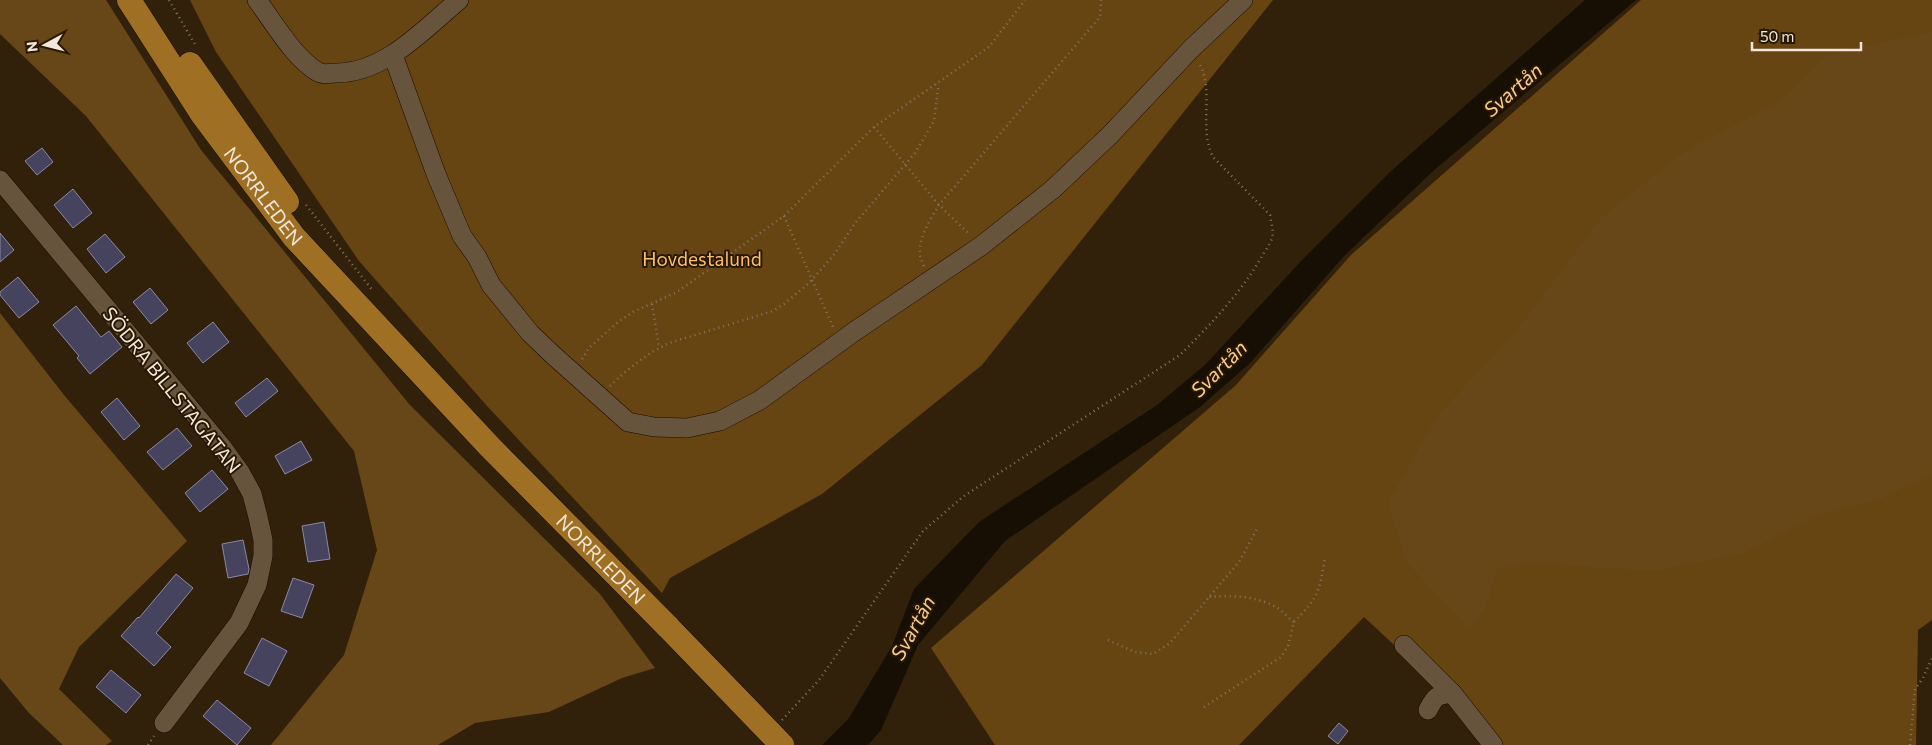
<svg xmlns="http://www.w3.org/2000/svg" width="1932" height="745" viewBox="0 0 1932 745" font-family="Commissioner,sans-serif">
	<style>
		.green { fill: #674512 }
		.forest { fill: #674718 }
		.water { fill: #170e04 }
		.building { fill: #45435e; stroke: #8a88a6 }
		.lines { fill: none; stroke-linecap: round; stroke-linejoin: round }
		.minor-casing { stroke: #190a00; stroke-width: 20 }
		.major-casing { stroke: #190a00; stroke-width: 25 }
		.path { stroke: #847662; stroke-width: 2.5; stroke-dasharray: 1 4; stroke-linecap: butt }
		.minor { stroke: #67543c; stroke-width: 19 }
		.major { stroke: #9f7023; stroke-width: 24 }
		.major-bridge-casing { stroke: #190a00; stroke-width: 25; stroke-linecap: butt }
		.major-bridge { stroke: #9f7023; stroke-width: 24 }
		.labels { text-anchor: middle; stroke-width: 4; stroke-linejoin: round; paint-order: stroke }
		.street-label { font-size: 19px; fill: #f2e7d9; stroke: #281802 }
		.park-label { font-size: 19px; fill: #fdbf69; stroke: #281802 }
		.water-label { font-size: 20px; font-style: italic; fill: #facb8e; stroke: #281802 }
	</style>
	<rect width="100%" height="100%" fill="#32210a"/>
	<g class="green">
		<path d="M190,0H1273L982,365L822,494L670,578L662,593L488,407L359,261L216,52Z"/>
		<path d="M1641,0H1932V620L1918,630L1916,745H1502L1364,617L1239,745H995L931,648L1236,385L1351,255Z"/>
	</g>
	<g class="forest">
		<path d="M0,0H106L201,150L410,405L600,594L655,668L622,678L549,712L475,723L438,745H271L344,655L377,550L354,451L86,116L0,34Z"/>
		<path d="M1932,32V473L1930,475L1881,499L1825,512L1744,553L1654,571L1527,563L1497,569L1486,607L1469,628L1406,562L1388,502L1439,414L1518,329L1602,217L1688,149L1781,101L1823,58L1865,46Z"/>
		<path d="M0,313L64,395L187,541L79,647L59,689L112,741L106,745H63L29,713L0,678Z"/>
	</g>
	<path class="water" d="M1585,0H1636L1432,172L1344,256L1250,363L1200,407L1005,541L918,645L881,730L868,745H822L849,718L892,646L914,589L979,522L1157,405L1205,365L1303,259L1390,172Z"/>
	<g class="building">
		<path d="M42,148L53,162L37,175L25,161Z"/>
		<path d="M73,189L92,213L73,228L54,205Z"/>
		<path d="M0,233L14,250L0,262Z"/>
		<path d="M105,234L125,257L106,273L87,249Z"/>
		<path d="M18,277L39,302L19,318L0,295V292Z"/>
		<path d="M150,288L168,310L151,324L133,302Z"/>
		<path d="M76,306L101,337L109,331L122,347L90,374L77,358L79,356L53,325Z"/>
		<path d="M213,322L229,342L203,363L187,343Z"/>
		<path d="M267,378L278,391L246,417L235,403Z"/>
		<path d="M117,398L140,426L124,440L101,412Z"/>
		<path d="M177,428L192,446L163,470L147,452Z"/>
		<path d="M301,441L312,460L285,474L275,456Z"/>
		<path d="M212,470L228,489L200,512L185,493Z"/>
		<path d="M324,522L330,559L308,562L302,526Z"/>
		<path d="M243,540L249,569L248,574L228,578L222,544Z"/>
		<path d="M176,574L193,588L156,633L171,647L154,666L121,636L138,617L139,618Z"/>
		<path d="M293,578L314,585L302,618L281,611Z"/>
		<path d="M262,638L287,651L269,686L244,673Z"/>
		<path d="M111,670L141,695L126,713L96,687Z"/>
		<path d="M217,700L251,728L237,745L203,716Z"/>
		<path d="M1339,723L1348,731L1338,744L1328,736Z"/>
	</g>
	<g class="lines">
		<defs>
			<g id="minor">
				<path d="M257,0C274,23 294,58 318,72C323,75 331,73 337,73C386,72 423,30 459,0"/>
				<path d="M393,55L436,174L462,236L477,257L491,285L530,333L553,355L628,422L654,427L687,428L720,421L760,400L855,331L981,246L1053,189L1110,135L1191,49L1243,0"/>
				<path d="M0,180L222,447L240,472L252,494L258,517L263,540V556L257,585L239,623L164,723"/>
				<path d="M1404,645L1452,693L1493,745"/>
				<path d="M1428,710C1435,696 1437,695 1452,693"/>
			</g>
			<g id="major">
				<path id="s1" d="M129,0L202,114L294,237L489,446L669,628"/>
				<path d="M190,64L287,202"/>
			</g>
		</defs>
		<use href="#minor" class="minor-casing"/>
		<use href="#major" class="major-casing"/>
		<g class="path">
			<path d="M169,0L196,46"/>
			<path d="M874,127L939,205L969,234"/>
			<path d="M306,205L373,291"/>
			<path d="M784,216L833,327"/>
			<path d="M924,266C912,246 929,222 939,205L1100,17L1101,0"/>
			<path d="M652,304L659,347"/>
			<path d="M582,359L589,348L618,322L633,312L677,292L784,216L874,127L989,47L1025,0"/>
			<path d="M610,386C628,369 646,354 669,343L773,311L784,304L809,283L833,256L856,222L915,153L934,121L938,89L936,84"/>
			<path d="M1294,622C1319,596 1319,593 1325,558"/>
			<path d="M1108,640L1135,652L1153,654L1170,643L1239,562L1258,527"/>
			<path d="M1204,707L1281,657L1288,646L1294,622C1288,618 1283,611 1276,607C1256,596 1231,595 1209,597"/>
			<path d="M782,720L819,680L923,531L964,496L1180,355C1210,325 1239,295 1261,258C1264,252 1270,245 1272,238C1274,231 1271,223 1270,215L1213,157C1198,127 1215,92 1199,63"/>
			<path d="M148,745L154,736"/>
			<path d="M1910,745L1915,689L1923,678L1932,658"/>
		</g>
		<use href="#minor" class="minor"/>
		<use href="#major" class="major"/>
		<defs>
			<path id="major-bridge" d="M669,628L782,745"/>
		</defs>
		<use href="#major-bridge" class="major-bridge-casing"/>
		<use href="#major-bridge" class="major-bridge"/>
	</g>
	<g class="labels">
		<g class="street-label">
			<text dy="7" stroke="none"><textPath href="#s1" startOffset="238">NORRLEDEN</textPath></text>
			<text transform="translate(172 390) rotate(51)" y="7">SÖDRA BILLSTAGATAN</text>
			<text dy="7" stroke="none"><textPath href="#s1" startOffset="734">NORRLEDEN</textPath></text>
		</g>
		<g class="park-label">
			<text x="702" y="266">Hovdestalund</text>
		</g>
		<g class="water-label">
			<text transform="translate(1513 90) rotate(-41)" y="7">Svartån</text>
			<text transform="translate(1219 369) rotate(-45)" y="7">Svartån</text>
			<text transform="translate(913 628) rotate(-61)" y="7">Svartån</text>
		</g>
	</g>
	<g transform="translate(45 45) rotate(263)" stroke="#281802" stroke-width="4" paint-order="stroke">
	<path d="M0-4L9 19L0 12L-9 19Z" fill="#f2e7d9"/>
	<text y="-8" font-size="14" font-weight="bold" text-anchor="middle" fill="#f2e7d9">N</text>
	</g>
	<path d="M1752 42v8h109v-8" fill="none" stroke="#f2e7d9" stroke-width="2.5"/>
	<text x="1760" y="42" font-size="15" fill="#f2e7d9" stroke="#281802" stroke-width="4" paint-order="stroke">50 m</text>
</svg>
